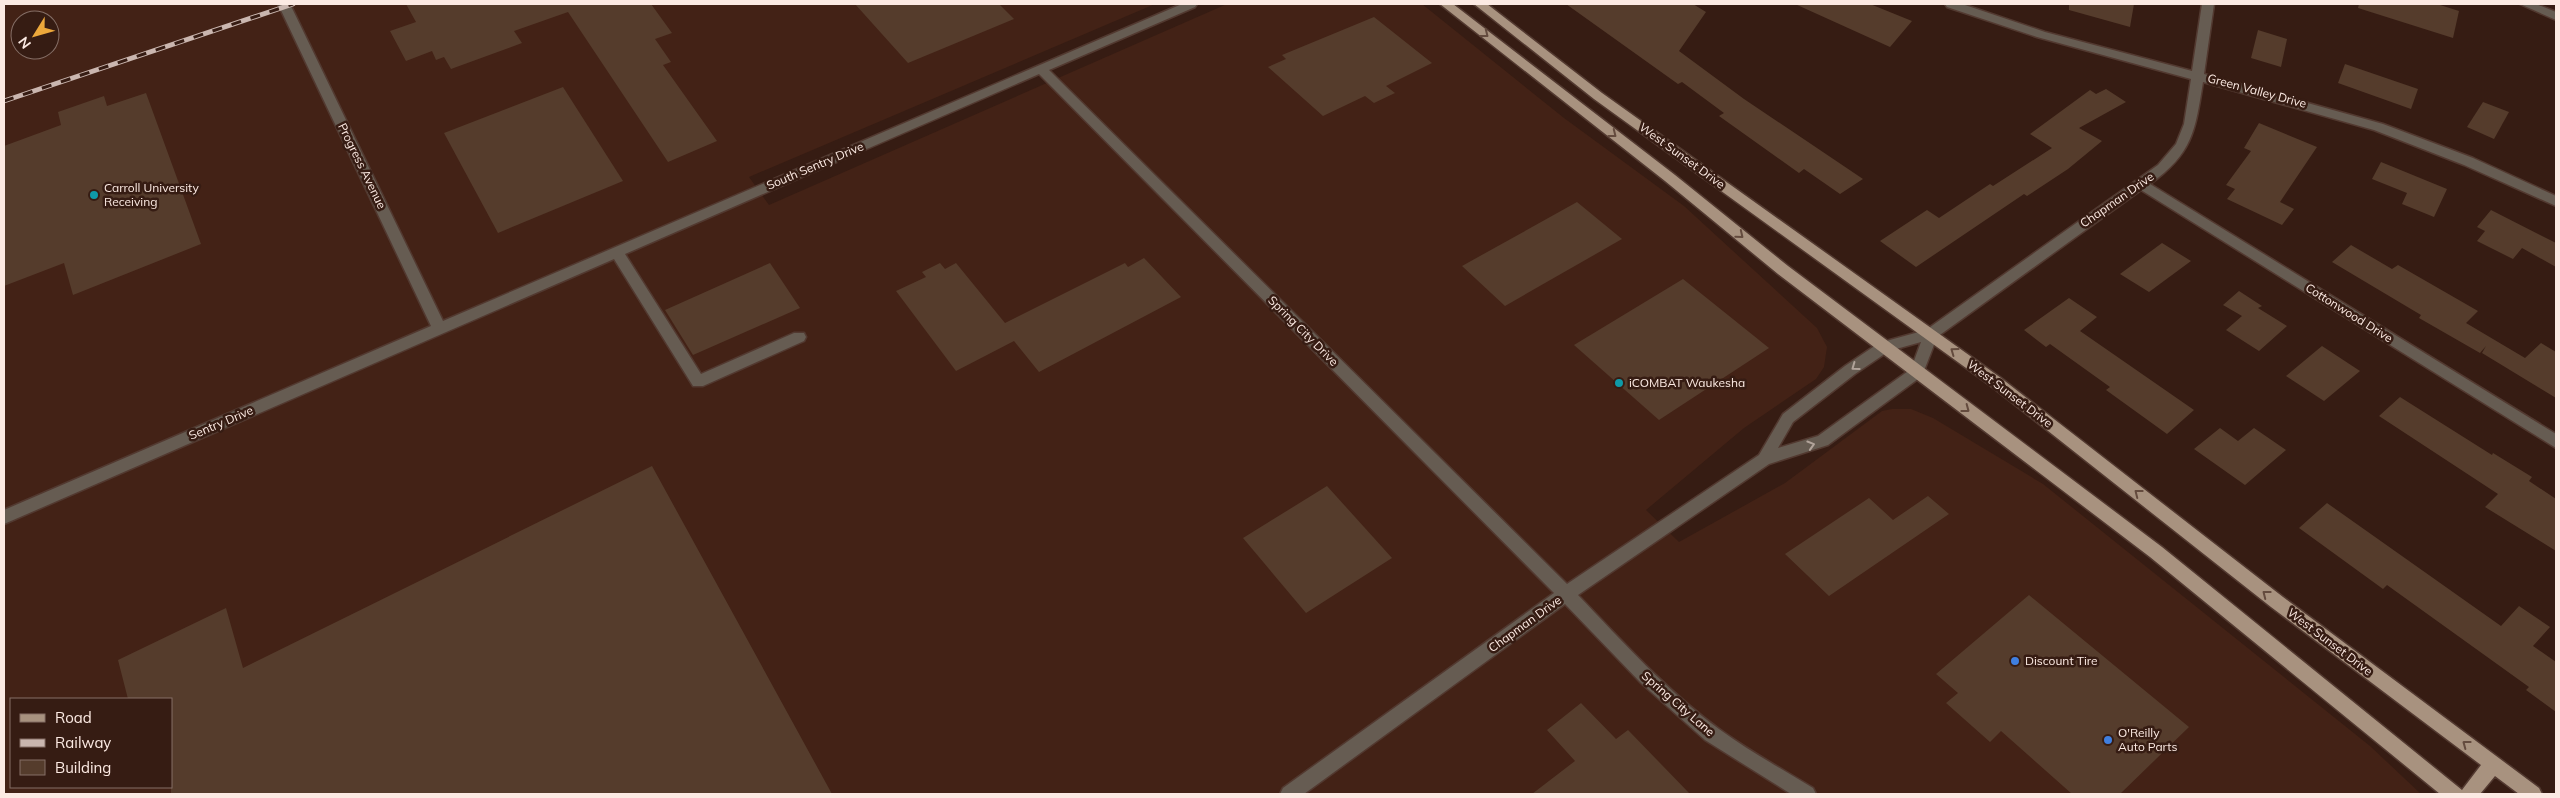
<svg xmlns="http://www.w3.org/2000/svg" width="2560" height="798" viewBox="0 0 2560 798" font-family="Mulish,sans-serif">
	<style>
		.built { fill: #432216; fill-rule: evenodd }
		.building { fill: #553c2c }
		.lines { fill: none; stroke-linecap: round; stroke-linejoin: round }
		.minor-casing { stroke: #523930; stroke-width: 3 }
		.major-casing { stroke: #523930; stroke-width: 3 }
		.minor { fill: #665c52; fill-rule: evenodd }
		.major { fill: #a8927f; fill-rule: evenodd }
		.rail-casing { stroke: #cab6af; stroke-width: 5 }
		.rail { stroke: #361c13; stroke-width: 3; stroke-dasharray: 10; stroke-linecap: butt }
		.oneway { stroke: #644b3e }
		.oneway2 { stroke: #b1a39a }
		.culture-dot { fill: #0f9aa8; stroke: #361c13; stroke-width: 2 }
		.shop-dot { fill: #3f7fe0; stroke: #361c13; stroke-width: 2 }
		.labels { text-anchor: middle; stroke-width: 5; stroke-linejoin: round; paint-order: stroke }
		.street-label { font-size: 12px; fill: #fceae3; stroke: #361c13 }
		.poi-label { font-size: 12px; fill: #fceae3; stroke: #361c13; text-anchor: start }
	</style>
	<rect width="100%" height="100%" fill="#361c13"/>
	<path class="built" d="M4,4H1155L749,177L769,205L1227,4H1422L1564,118L1684,206L1817,328L1827,347L1824,367L1816,379L1744,428L1646,510L1679,542L1785,483L1882,411L1892,409H1911L1933,418L2043,484L2370,746L2421,794H4ZM20,20H50V50H20ZM11,699H171V787H11Z"/>
	<g class="building">
		<path d="M406,4H651L672,33L655,39L671,62L663,65L717,141L668,162L568,12L514,31L522,43L451,69L444,57L436,60L432,51L406,61L390,31L416,22Z"/>
		<path d="M855,4H999L1014,19L908,63Z"/>
		<path d="M1566,4H1693L1706,12L1679,51L1744,99L1863,179L1840,194L1804,169L1799,173L1719,116L1724,113L1682,82L1678,84Z"/>
		<path d="M1795,4H1870L1912,21L1890,47Z"/>
		<path d="M2069,4H2134L2130,27L2069,10Z"/>
		<path d="M2359,4H2437L2459,11L2453,38L2358,8Z"/>
		<path d="M1374,17L1432,63L1386,86L1395,93L1374,103L1365,96L1323,116L1268,67L1286,59L1282,55Z"/>
		<path d="M2258,30L2287,39L2281,67L2251,58Z"/>
		<path d="M2345,64L2418,89L2411,109L2338,83Z"/>
		<path d="M563,87L623,181L498,233L444,133Z"/>
		<path d="M2106,89L2126,102L2079,128L2102,141L2068,169L2027,196L2024,194L1916,267L1880,241L1927,210L1939,218L1990,184L1993,186L2052,148L2030,134L2090,90L2096,94Z"/>
		<path d="M146,93L201,244L73,295L64,263L4,286V146L61,125L58,112L104,96L107,106Z"/>
		<path d="M2483,102L2509,112L2494,139L2467,127Z"/>
		<path d="M2259,123L2317,147L2280,202L2294,209L2282,225L2227,199L2235,189L2226,185L2251,151L2244,148Z"/>
		<path d="M2381,162L2447,189L2434,217L2402,204L2407,193L2372,179Z"/>
		<path d="M1577,202L1622,239L1505,306L1462,266Z"/>
		<path d="M2491,210L2556,243V267L2522,248L2513,259L2477,241L2485,231L2477,227Z"/>
		<path d="M2162,243L2191,261L2149,292L2120,274Z"/>
		<path d="M2351,245L2392,269L2398,265L2478,311L2466,323L2525,358L2541,343L2556,352V398L2482,353L2486,346L2480,353L2419,318L2421,315L2332,262Z"/>
		<path d="M1144,258L1181,297L1039,372L1014,341L956,371L896,291L926,277L922,272L940,263L945,269L956,263L1005,323L1125,263L1128,267Z"/>
		<path d="M770,263L800,308L693,355L665,310Z"/>
		<path d="M1683,279L1769,348L1659,420L1574,345Z"/>
		<path d="M2239,291L2262,306L2258,308L2287,326L2259,351L2226,330L2242,316L2223,305Z"/>
		<path d="M2069,298L2097,317L2080,331L2194,410L2167,434L2106,390L2110,387L2050,344L2046,347L2024,330Z"/>
		<path d="M2322,346L2360,371L2324,401L2286,376Z"/>
		<path d="M2400,397L2492,455L2493,453L2532,477L2529,481L2556,499V551L2485,507L2498,494L2379,416Z"/>
		<path d="M2220,428L2238,441L2254,428L2286,450L2245,485L2194,449Z"/>
		<path d="M652,466L832,794H171V699H128L118,660L226,608L243,668Z"/>
		<path d="M1327,486L1392,558L1306,613L1243,538Z"/>
		<path d="M1928,496L1949,514L1829,596L1785,554L1869,498L1893,520Z"/>
		<path d="M2327,503L2501,626L2519,606L2550,627L2533,646L2556,662V712L2526,690L2529,687L2387,585L2383,589L2299,528Z"/>
		<path d="M2029,595L2189,727L2120,794H2072L2001,731L1990,742L1946,703L1958,693L1936,674Z"/>
		<path d="M1581,703L1616,739L1628,730L1690,794H1532L1575,761L1547,730Z"/>
	</g>
	<g class="lines">
		<defs>
			<g id="minor">
				<path d="M278,4H290L443,321L1182,4H1197L1195,7L1049,70L1567,584L1759,455L1783,414L1845,366L1879,343L1926,330L2158,165L2176,144L2184,124L2191,79L2037,37L1947,7L1945,4H1962L2045,32L2192,71L2202,4H2214L2204,74L2383,124L2473,158L2556,196V206L2464,165L2374,130L2203,82C2195,131 2193,153 2150,184L2556,434V448L2141,190L1937,337L1922,376L1828,445L1769,464L1578,595C1623,642 1667,691 1719,729C1749,751 1782,769 1813,788L1816,794H1791L1705,740L1641,683L1565,604L1304,794H1280L1283,788L1554,593L1039,74L625,254L701,374L794,333H804L806,337L804,341L703,386H693L614,259L4,524V510L431,326ZM1921,342L1911,369L1818,436L1778,448L1793,422L1855,374L1889,351Z"/>
				<path d="M2520,4H2536L2556,12V20Z"/>
			</g>
			<path id="major" d="M1440,4H1453L1675,175L1788,266L2162,547L2462,790L2481,765L2271,607L1991,386L1594,99L1474,4H1487L1602,93L2001,378L2283,597L2539,788L2542,794H2519L2495,776L2480,794H2440L2150,557L1778,274L1665,181Z"/>
		</defs>
		<use href="#minor" class="minor-casing"/>
		<use href="#major" class="major-casing"/>
		<use href="#minor" class="minor"/>
		<use href="#major" class="major"/>
		<defs>
			<path id="rail" d="M4,101L293,4"/>
		</defs>
		<use href="#rail" class="rail-casing"/>
		<use href="#rail" class="rail"/>
	</g>
	<defs><path id="oneway-chevron" d="M-2-3.5L2.5 0L-2 3.5" fill="none" stroke-width="1.6" stroke-linecap="round" stroke-linejoin="round" transform="scale(1.25)"/></defs>
	<g class="oneway">
		<use href="#oneway-chevron" transform="translate(1485 34) rotate(38)"/>
		<use href="#oneway-chevron" transform="translate(1613 134) rotate(38)"/>
		<use href="#oneway-chevron" transform="translate(1740 235) rotate(39)"/>
		<use href="#oneway-chevron" transform="translate(1954 351) rotate(-144)"/>
		<use href="#oneway-chevron" transform="translate(1966 409) rotate(37)"/>
		<use href="#oneway-chevron" transform="translate(2138 493) rotate(-142)"/>
		<use href="#oneway-chevron" transform="translate(2266 594) rotate(-142)"/>
		<use href="#oneway-chevron" transform="translate(2466 744) rotate(-143)"/>
	</g>
	<g class="oneway2">
		<use href="#oneway-chevron" transform="translate(1855 367) rotate(144)"/>
		<use href="#oneway-chevron" transform="translate(1811 445) rotate(-17)"/>
	</g>
	<g class="culture-dot">
		<circle cx="94" cy="195" r="5"/>
		<circle cx="1619" cy="383" r="5"/>
	</g>
	<g class="shop-dot">
		<circle cx="2015" cy="661" r="5"/>
		<circle cx="2108" cy="740" r="5"/>
	</g>
	<g class="labels">
		<g class="street-label">
			<text transform="translate(2257 91) rotate(15)" y="4">Green Valley Drive</text>
			<text transform="translate(1682 156) rotate(36)" y="4">West Sunset Drive</text>
			<text transform="translate(362 166) rotate(64)" y="4">Progress Avenue</text>
			<text transform="translate(815 166) rotate(-23)" y="4">South Sentry Drive</text>
			<text transform="translate(2117 200) rotate(-35)" y="4">Chapman Drive</text>
			<text transform="translate(2349 313) rotate(32)" y="4">Cottonwood Drive</text>
			<text transform="translate(1303 331) rotate(45)" y="4">Spring City Drive</text>
			<text transform="translate(2010 394) rotate(37)" y="4">West Sunset Drive</text>
			<text transform="translate(221 423) rotate(-23)" y="4">Sentry Drive</text>
			<text transform="translate(1525 624) rotate(-36)" y="4">Chapman Drive</text>
			<text transform="translate(2330 642) rotate(37)" y="4">West Sunset Drive</text>
			<text transform="translate(1678 704) rotate(41)" y="4">Spring City Lane</text>
		</g>
		<g class="poi-label">
			<text x="104" y="192">Carroll University<tspan x="104" dy="14">Receiving</tspan></text>
			<text x="1629" y="387">iCOMBAT Waukesha</text>
			<text x="2025" y="665">Discount Tire</text>
			<text x="2118" y="737">O'Reilly<tspan x="2118" dy="14">Auto Parts</tspan></text>
		</g>
	</g>
	<rect width="2560" height="798" fill="none" stroke="#fceae3" stroke-width="10"/>
	<rect x="10" y="698" width="162" height="90" fill="#361c13" stroke="#856e66"/>
	<rect x="20" y="714" width="25" height="8" fill="#a8927f" stroke="#856e66"/>
	<text x="55" y="723" font-size="15" fill="#fceae3">Road</text>
	<rect x="20" y="739" width="25" height="8" fill="#cab6af" stroke="#856e66"/>
	<text x="55" y="748" font-size="15" fill="#fceae3">Railway</text>
	<rect x="20" y="760" width="25" height="15" fill="#553c2c" stroke="#856e66"/>
	<text x="55" y="773" font-size="15" fill="#fceae3">Building</text>
	<g transform="translate(35 35) rotate(233)"><circle r="24" fill="#361c13" stroke="#856e66"/>
	<path d="M0-4L9 19L0 12L-9 19Z" fill="#eda83b"/>
	<text y="-8" font-size="14" font-weight="bold" text-anchor="middle" fill="#fceae3">N</text>
	</g>
</svg>
